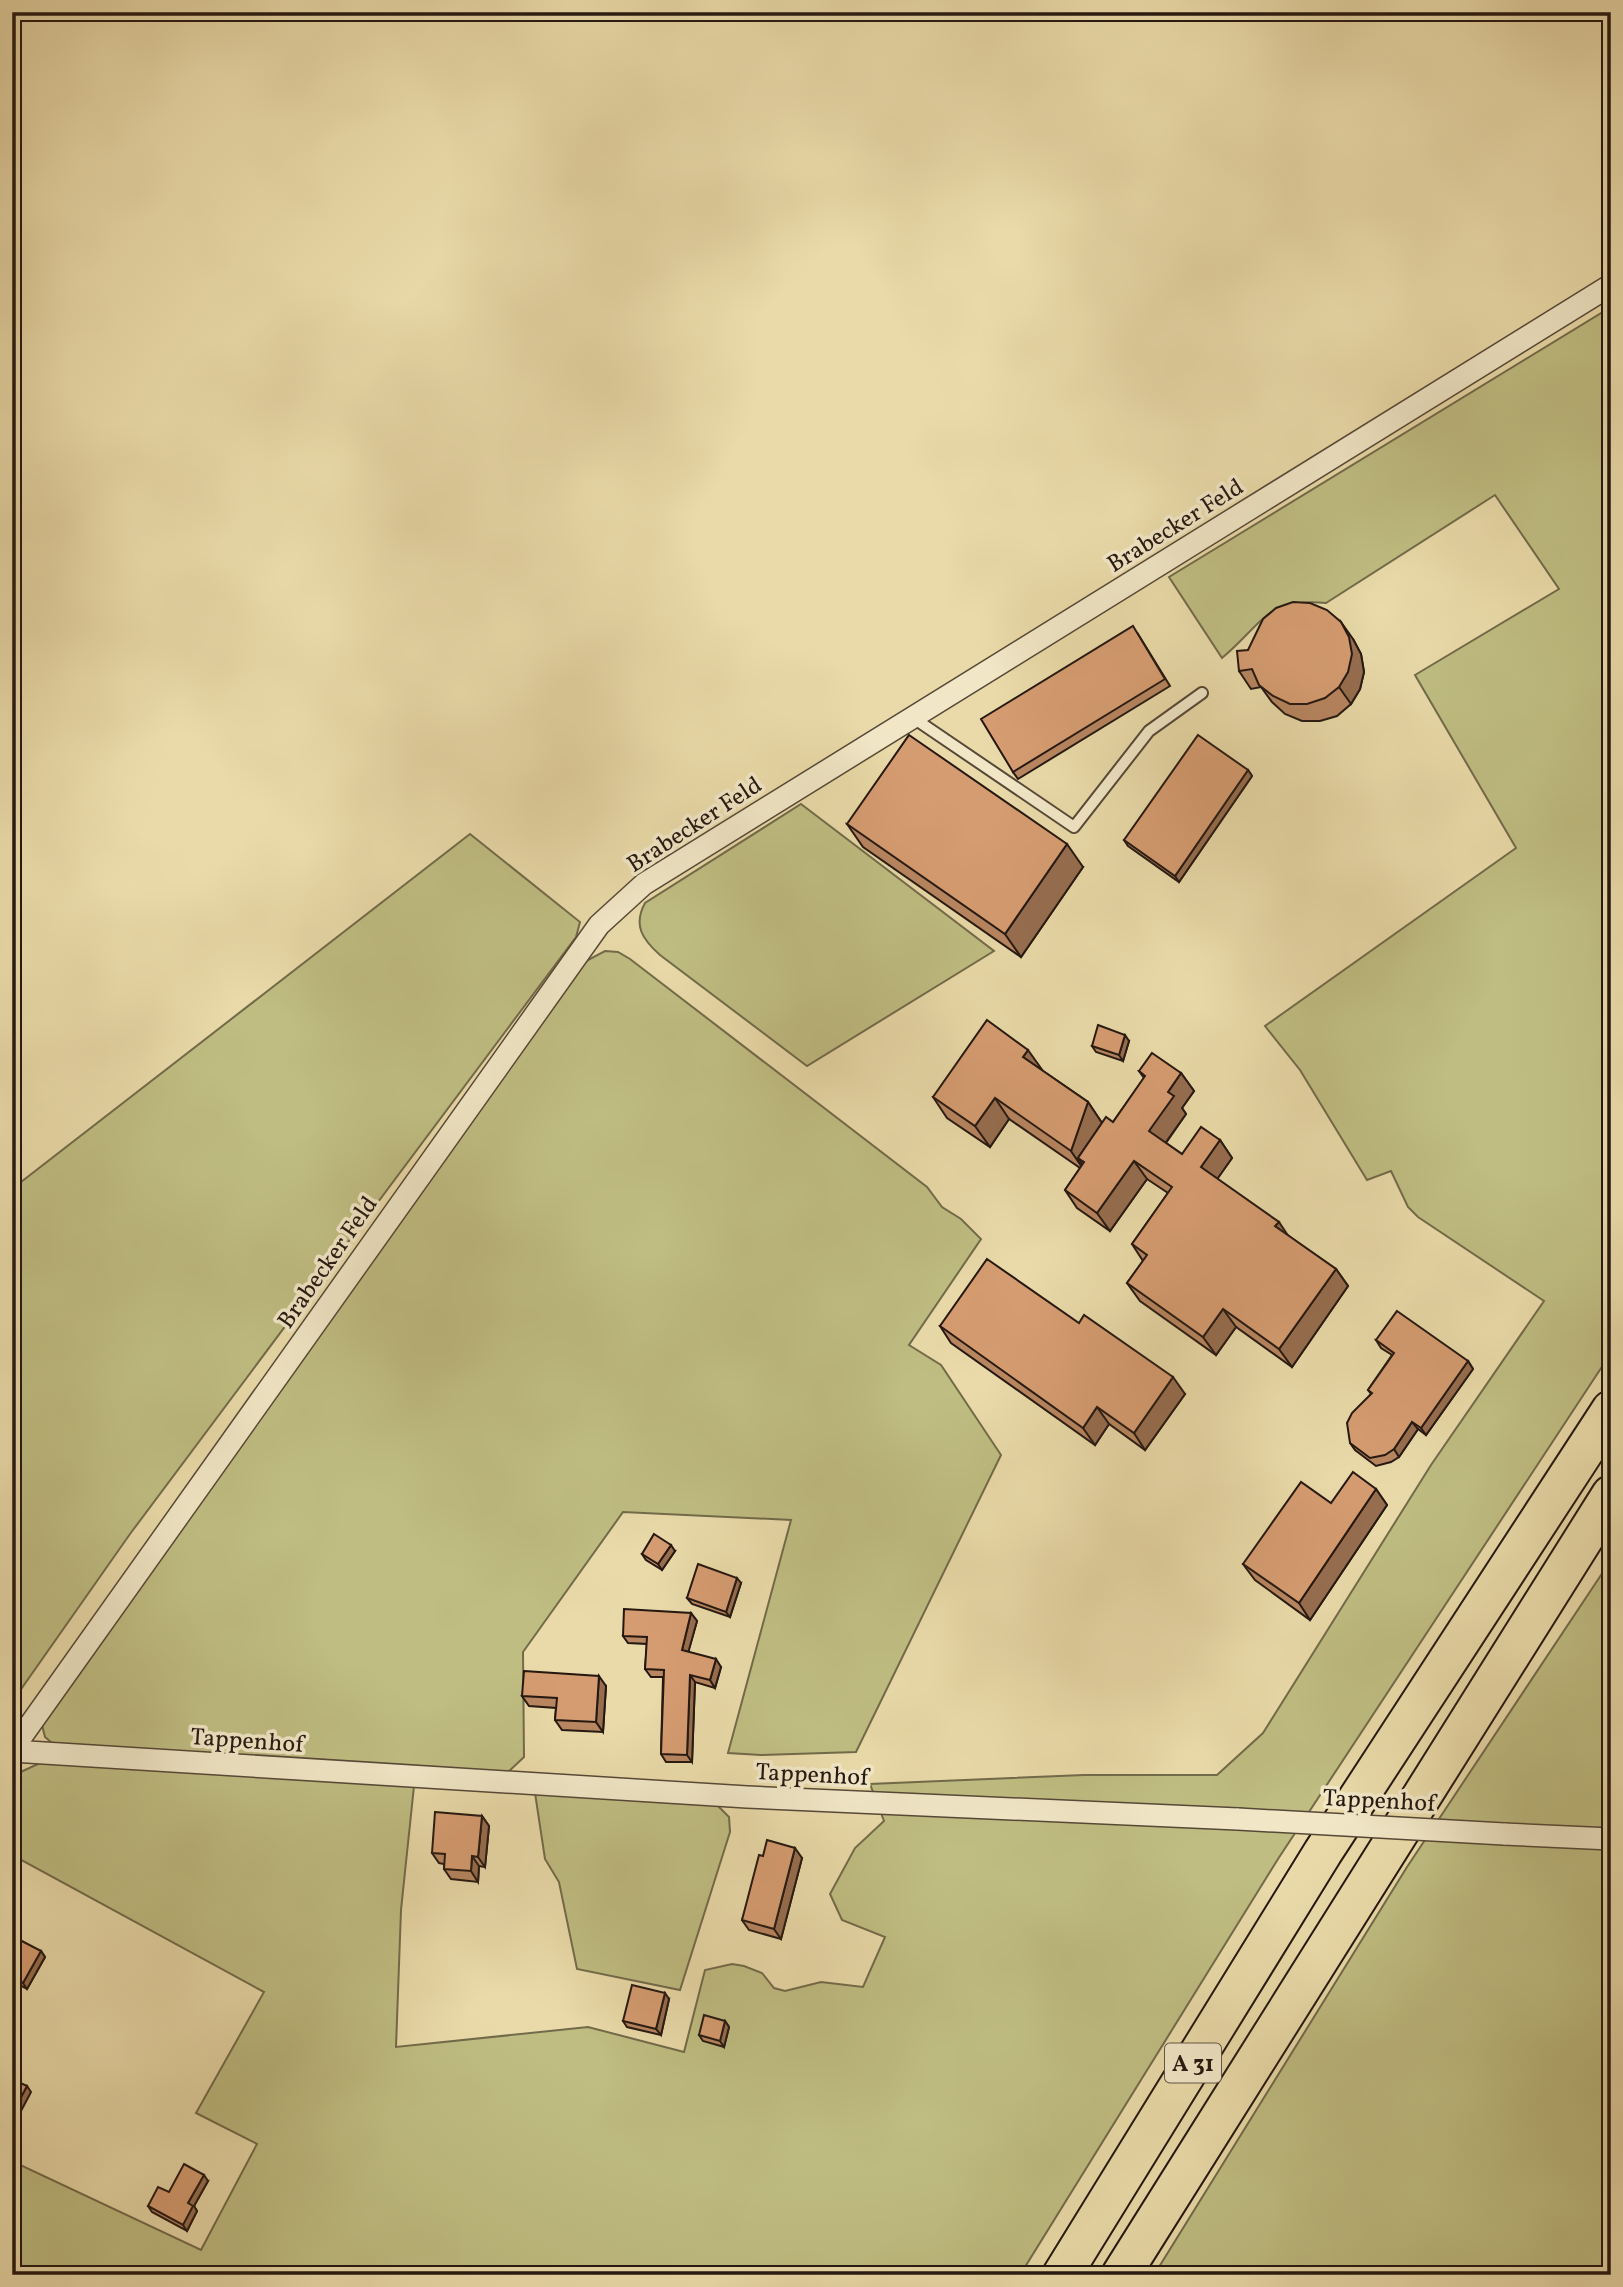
<svg xmlns="http://www.w3.org/2000/svg" width="1623" height="2287" viewBox="0 0 1623 2287" font-family="Vollkorn,serif">
	<style>
		.green { fill: #bfbd82; stroke: #726a4a; stroke-width: 2 }
		.lines { fill: none; stroke-linecap: round; stroke-linejoin: round }
		.lane-casing { stroke: #564837; stroke-width: 14 }
		.street-casing { stroke: #564837; stroke-width: 24 }
		.highway-casing { stroke: #251811; stroke-width: 42 }
		.lane { stroke: #f1e7c7; stroke-width: 10 }
		.street { stroke: #f1e7c7; stroke-width: 21 }
		.highway { stroke: #eadaa9; stroke-width: 38 }
		.street-bridge-casing { stroke: #564837; stroke-width: 24; stroke-linecap: butt }
		.street-bridge { stroke: #f1e7c7; stroke-width: 21 }
		.wall { fill: #b88661; stroke: #251811; stroke-width: 2 }
		.shaded-wall { fill: #966d4f; stroke: #251811; stroke-width: 2 }
		.building { fill: #d69c71; stroke: #251811; stroke-width: 2 }
		.labels { text-anchor: middle; stroke-width: 7; stroke-linejoin: round; paint-order: stroke }
		.shield { fill: #f1e7c7; stroke: #625648; stroke-width: 2 }
		.shield-label { font-size: 23px; font-weight: bold; fill: #251811 }
		.street-label { font-size: 24px; fill: #251811; stroke: #f1e7c7 }
	</style>
	<rect width="100%" height="100%" fill="#eadaa9"/>
	<filter id="stains"><feTurbulence type="fractalNoise" baseFrequency=".00286" numOctaves="4"/><feColorMatrix values="0 0 0 0 .2 0 0 0 0 .09 0 0 0 0 .02 0 0 0 .5 -.17"/></filter>
	<radialGradient id="worn" r=".72"><stop offset=".6" stop-color="#630" stop-opacity="0"/><stop offset="1" stop-color="#630" stop-opacity=".3"/></radialGradient>
	<g class="green">
		<path d="M1611,307V1353L1278,1859L1020,2275H12V2161L201,2250L257,2144L196,2113L264,1992L12,1855V1776L40,1763L414,1786L401,1910L396,2047L588,2027L684,2052L705,1970L732,1964L744,1966L762,1973L774,1988L785,1991L821,1982L863,1987L885,1937L842,1920L830,1894L855,1848L884,1821L870,1784L1084,1775H1217L1263,1733L1431,1465L1544,1301L1418,1217L1408,1207L1391,1171L1367,1180L1300,1070L1265,1026L1516,848L1415,675L1559,589L1495,495L1326,603C1266,597 1262,625 1222,658L1169,577Z"/>
		<path d="M801,804L994,951L807,1066L660,955C642,939 633,925 645,903Z"/>
		<path d="M470,834L580,922L576,937L130,1534L12,1702V1189Z"/>
		<path d="M605,951L618,952L630,959L927,1187L942,1207L961,1219L981,1239L909,1345L941,1365L1001,1455L856,1752L761,1755L728,1753L791,1520L623,1512L523,1652L524,1757L507,1773L52,1743L45,1737L42,1725L586,961Z"/>
		<path d="M1611,1560V2275H1154L1407,1867Z"/>
		<path d="M535,1793L716,1804L729,1817L730,1832L680,1990L577,1969L559,1882L545,1859Z"/>
	</g>
	<g class="lines">
		<defs>
			<path id="lane" d="M912,717L1074,827L1149,731L1202,693"/>
			<g id="street">
				<path d="M12,1750L599,925L644,884L1611,285"/>
				<path d="M12,1751L747,1797L1238,1819"/>
				<path d="M1504,1834L1611,1839"/>
			</g>
			<g id="highway">
				<path d="M1062,2275L1323,1852L1611,1410"/>
				<path d="M1121,2275L1611,1495"/>
			</g>
		</defs>
		<use href="#lane" class="lane-casing"/>
		<use href="#street" class="street-casing"/>
		<use href="#highway" class="highway-casing"/>
		<use href="#lane" class="lane"/>
		<use href="#street" class="street"/>
		<use href="#highway" class="highway"/>
		<defs>
			<path id="street-bridge" d="M1238,1819L1504,1834"/>
		</defs>
		<use href="#street-bridge" class="street-bridge-casing"/>
		<use href="#street-bridge" class="street-bridge"/>
	</g>
	<g class="wall">
		<path d="M1138,634L1170,686L1018,779L1013,772Z"/>
		<path d="M1353,639L1361,654L1364,672L1360,689L1351,704L1337,716L1320,721H1302L1285,714L1272,702L1261,687L1251,689L1239,671L1248,650Z"/>
		<path d="M1248,770L1252,776L1179,882L1128,846L1124,840Z"/>
		<path d="M847,824L1083,867L1021,957L863,847Z"/>
		<path d="M1129,1041L1123,1061L1096,1052L1092,1046Z"/>
		<path d="M1043,1071L1088,1102L1102,1123L1113,1122L1144,1078L1139,1071L1181,1073L1194,1091L1182,1108L1186,1114L1166,1143L1182,1154L1220,1140L1232,1158L1217,1179L1287,1235L1336,1269L1348,1286L1292,1367L1236,1327L1216,1355L1140,1301L1127,1283L1143,1261L1132,1244L1168,1193L1147,1179L1110,1231L1077,1208L1065,1190L1080,1168L1009,1119L990,1147L947,1118L933,1097Z"/>
		<path d="M1079,1323L1185,1394L1145,1450L1109,1424L1095,1445L951,1343L940,1326Z"/>
		<path d="M1376,1340L1468,1361L1473,1369L1426,1435L1418,1429L1399,1457L1391,1462L1376,1466L1355,1450L1350,1443L1371,1394L1368,1390L1392,1355L1381,1348Z"/>
		<path d="M1376,1489L1387,1505L1310,1620L1255,1580L1243,1564L1331,1503Z"/>
		<path d="M675,1551L662,1570L646,1560L642,1554Z"/>
		<path d="M741,1583L730,1617L692,1604L687,1598Z"/>
		<path d="M691,1613L697,1621L688,1652L721,1667L715,1688L695,1682L692,1762H666L661,1754L663,1677H651L645,1669L647,1644L628,1643L623,1636Z"/>
		<path d="M606,1686L603,1732L562,1730L555,1720L556,1708L529,1706L522,1696Z"/>
		<path d="M482,1816L489,1826L485,1867L479,1866L478,1882L451,1879L444,1869V1864L439,1863L432,1853Z"/>
		<path d="M763,1856L802,1858L781,1939L749,1930L742,1920Z"/>
		<path d="M12,1950L41,1951L45,1957L27,1989L12,1981Z"/>
		<path d="M669,1999L661,2035L627,2027L623,2021Z"/>
		<path d="M725,2021L729,2027L724,2047L703,2041L699,2035Z"/>
		<path d="M208,2181L194,2206L197,2211L187,2231L152,2212L148,2206L169,2192Z"/>
	</g>
	<g class="shaded-wall">
		<path d="M1341,622L1353,639L1361,654L1364,672L1360,689L1351,704L1339,687Z"/>
		<path d="M1248,770L1252,776L1179,882L1175,876Z"/>
		<path d="M1067,844L1083,867L1021,957L1005,934Z"/>
		<path d="M1125,1035L1129,1041L1123,1061L1119,1055Z"/>
		<path d="M1028,1050L1043,1071L1023,1057Z"/>
		<path d="M1181,1073L1194,1091L1182,1108L1186,1114L1161,1149L1149,1131L1168,1092Z"/>
		<path d="M995,1098L1009,1119L990,1147L975,1126Z"/>
		<path d="M1088,1102L1102,1123L1078,1158L1087,1170L1086,1173L1071,1151Z"/>
		<path d="M1220,1140L1232,1158L1213,1185L1201,1167Z"/>
		<path d="M1134,1161L1147,1179L1110,1231L1097,1213Z"/>
		<path d="M1279,1222L1291,1240L1275,1226Z"/>
		<path d="M1336,1269L1348,1286L1292,1367L1279,1349Z"/>
		<path d="M1223,1309L1236,1327L1216,1355L1203,1337Z"/>
		<path d="M1468,1361L1473,1369L1426,1435L1421,1428Z"/>
		<path d="M1173,1377L1185,1394L1145,1450L1134,1433Z"/>
		<path d="M1097,1407L1109,1424L1095,1445L1083,1428Z"/>
		<path d="M1412,1422L1418,1429L1399,1457L1394,1449Z"/>
		<path d="M1376,1489L1387,1505L1310,1620L1299,1603Z"/>
		<path d="M671,1545L675,1551L662,1570L658,1564Z"/>
		<path d="M737,1578L741,1583L730,1617L726,1612Z"/>
		<path d="M691,1613L697,1621L687,1657L682,1650Z"/>
		<path d="M716,1659L721,1667L715,1688L710,1680Z"/>
		<path d="M690,1675L695,1682L692,1762L687,1755Z"/>
		<path d="M599,1676L606,1686L603,1732L596,1722Z"/>
		<path d="M482,1816L489,1826L485,1867L478,1857Z"/>
		<path d="M795,1848L802,1858L781,1939L774,1929Z"/>
		<path d="M472,1856L479,1866L478,1882L471,1871Z"/>
		<path d="M41,1951L45,1957L27,1989L23,1983Z"/>
		<path d="M665,1993L669,1999L661,2035L656,2029Z"/>
		<path d="M725,2021L729,2027L724,2047L720,2041Z"/>
		<path d="M27,2086L31,2092L12,2128V2114Z"/>
		<path d="M204,2175L208,2181L194,2206L197,2211L187,2231L183,2225L188,2203Z"/>
	</g>
	<g class="building">
		<path d="M1293,602L1310,603L1327,610L1341,622L1349,637L1352,654L1348,672L1339,687L1325,698L1307,704H1290L1273,696L1259,685L1252,669L1239,671L1237,651L1248,650L1263,619L1276,608Z"/>
		<path d="M1133,626L1165,679L1013,772L981,719Z"/>
		<path d="M909,735L1067,844L1005,934L847,824Z"/>
		<path d="M1198,735L1248,770L1175,876L1124,840Z"/>
		<path d="M987,1020L1028,1050L1023,1057L1088,1102L1071,1151L995,1098L975,1126L933,1097Z"/>
		<path d="M1098,1025L1125,1035L1119,1055L1092,1046Z"/>
		<path d="M1152,1053L1181,1073L1168,1092L1174,1096L1149,1131L1182,1154L1201,1127L1220,1140L1201,1167L1279,1222L1275,1226L1336,1269L1279,1349L1223,1309L1203,1337L1127,1283L1147,1255L1132,1244L1172,1187L1134,1161L1097,1213L1065,1190L1084,1162L1078,1158L1106,1117L1113,1122L1145,1076L1139,1071Z"/>
		<path d="M987,1259L1079,1323L1084,1315L1173,1377L1134,1433L1097,1407L1083,1428L940,1326Z"/>
		<path d="M1397,1311L1468,1361L1421,1428L1412,1422L1394,1449L1385,1455L1370,1458L1350,1443L1347,1423L1352,1413L1372,1393L1368,1390L1394,1353L1376,1340Z"/>
		<path d="M1353,1472L1376,1489L1299,1603L1243,1564L1301,1482L1331,1503Z"/>
		<path d="M654,1534L671,1545L658,1564L642,1554Z"/>
		<path d="M698,1564L737,1578L726,1612L687,1598Z"/>
		<path d="M624,1609L691,1613L682,1650L716,1659L710,1680L690,1675L687,1755L661,1754L664,1670L645,1669L647,1637L623,1636Z"/>
		<path d="M524,1671L599,1676L596,1722L555,1720L557,1698L522,1696Z"/>
		<path d="M435,1812L482,1816L478,1857L472,1856L471,1871L444,1869L445,1854L432,1853Z"/>
		<path d="M767,1840L795,1848L774,1929L742,1920L759,1855L763,1856Z"/>
		<path d="M18,1939L41,1951L23,1983L12,1977V1950Z"/>
		<path d="M632,1985L665,1993L656,2029L623,2021Z"/>
		<path d="M704,2015L725,2021L720,2041L699,2035Z"/>
		<path d="M12,2079L27,2086L12,2114Z"/>
		<path d="M184,2164L204,2175L188,2203L193,2206L183,2225L148,2206L158,2187L169,2192Z"/>
	</g>
	<g class="labels">
		<rect class="shield" x="1165" y="2043.5" width="56" height="39" rx="5"/>
		<g class="shield-label">
			<text x="1193" y="2071">A 31</text>
		</g>
		<g class="street-label">
			<text transform="translate(1175 525) rotate(-32)" y="8">Brabecker Feld</text>
			<text transform="translate(694 824) rotate(-33)" y="8">Brabecker Feld</text>
			<text transform="translate(327 1262) rotate(-55)" y="8">Brabecker Feld</text>
			<text transform="translate(247 1740) rotate(4)" y="8">Tappenhof</text>
			<text transform="translate(812 1774) rotate(3)" y="8">Tappenhof</text>
			<text transform="translate(1379 1800) rotate(3)" y="8">Tappenhof</text>
		</g>
	</g>
	<rect width="1623" height="2287" fill="none" stroke="#eadaa9" stroke-width="42"/>
	<rect x="14" y="14" width="1595" height="2259" fill="none" stroke="#251811" stroke-width="3.5"/>
	<rect x="21" y="21" width="1581" height="2245" fill="none" stroke="#251811" stroke-width="2"/>
	<rect width="100%" height="100%" filter="url(#stains)"/>
	<rect width="100%" height="100%" fill="url(#worn)"/>
</svg>
